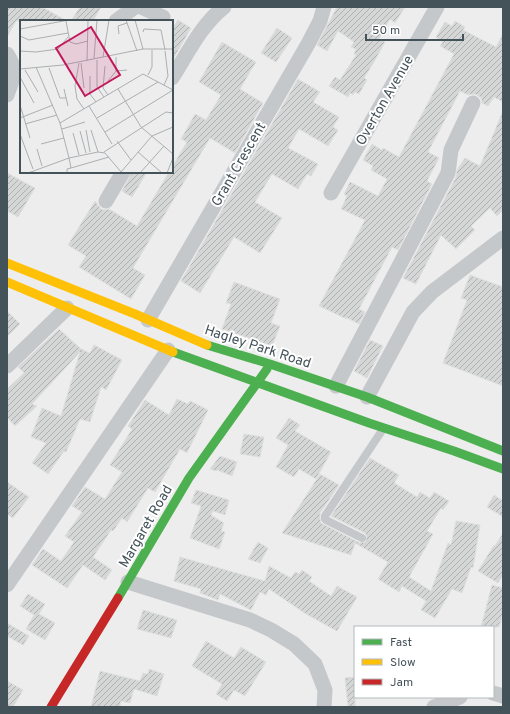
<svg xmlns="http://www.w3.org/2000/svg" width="510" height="714" viewBox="0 0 510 714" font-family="Overpass,sans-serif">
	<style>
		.building { fill: url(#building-hatch); stroke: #dfdfe0 }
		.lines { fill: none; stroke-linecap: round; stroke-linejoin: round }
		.lane { stroke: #c4c8ca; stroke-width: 8 }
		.street { stroke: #c4c8ca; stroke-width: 15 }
		.fast { stroke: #4caf50; stroke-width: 9 }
		.slow { stroke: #ffc107; stroke-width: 9 }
		.jam { stroke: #c62828; stroke-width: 9 }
		.labels { text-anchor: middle; stroke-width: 4; stroke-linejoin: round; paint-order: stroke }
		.street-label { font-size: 14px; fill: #44535a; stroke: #fff }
		.inset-road { fill: none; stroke: #aaafb2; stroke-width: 1 }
		.view { fill: #c2185b; fill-opacity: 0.15; stroke: #c2185b; stroke-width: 2 }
		.inset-edge { fill: none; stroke: #44535a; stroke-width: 2 }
	</style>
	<defs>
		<pattern id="building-hatch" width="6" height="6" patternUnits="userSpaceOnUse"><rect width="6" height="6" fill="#d5d6d6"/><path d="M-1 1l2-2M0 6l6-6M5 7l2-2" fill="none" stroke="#aeb0b1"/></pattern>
	</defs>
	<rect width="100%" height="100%" fill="#eeeded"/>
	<g class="building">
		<path d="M7,7H42L67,21H16L7,37Z"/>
		<path d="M80,7H101L93,21H71Z"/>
		<path d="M337,7H405L395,23L390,19L379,39L385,42L374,62L364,78L367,80L359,94L355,92L353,95L350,93L348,97L329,86L335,77L340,80L356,55L354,54L356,49L351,47L354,42L338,31L327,51L317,45Z"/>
		<path d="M178,20L191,28L172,61V29Z"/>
		<path d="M455,21L465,27L463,30L496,47L503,34V102L494,97L488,106L482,103L481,98L477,95L473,94L468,95L460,91L428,152L439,158L427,181L432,184L398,250L392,247L359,309L365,312L359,324L347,318V319L319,306L365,220L341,209L347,196L344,194L350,182L378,196L387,179L371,170L373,166L363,160L372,144L382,150L383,148L399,157L454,54L440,46L443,42L436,37L445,22L452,26Z"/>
		<path d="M277,28L292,38L276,62L261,53Z"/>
		<path d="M222,42L256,62L240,89L263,103L235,153L210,138L133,268L145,275L131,299L79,267L86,256L68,245L95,201L101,209L106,210L109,209L137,226L169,172H172V167L187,142L181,139L195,114L206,120L221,95L199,82Z"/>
		<path d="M298,79L320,92L313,102L339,117L333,127L338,130L328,146L299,129L288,148L318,164L311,176L307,174L298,189L272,174L255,202L282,218L260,253L234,237L200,293L181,281Z"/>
		<path d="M503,111V210L497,216L490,208L471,226L475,230L456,249L441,235L416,284L403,278L456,177L457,170L465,158L480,166Z"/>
		<path d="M132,172H147L132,197L122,191Z"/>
		<path d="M7,173L35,188L18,217L7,211Z"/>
		<path d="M470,275L503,287V386L443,363L467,300L461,298Z"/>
		<path d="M234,282L280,299L271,323L280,326L272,346L222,329L231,304L226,303Z"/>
		<path d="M7,311L20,324L7,337Z"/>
		<path d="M59,329L81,349L90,353L94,345L122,360L106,390L101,387L90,422L80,419L66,452L64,451L48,474L32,463L46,443L31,437L42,408L61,416L80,352L32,404L37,406L15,426L7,417V389L24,373L18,367Z"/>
		<path d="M370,340L383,346L367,378L354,371Z"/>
		<path d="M177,399L188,404L190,401L208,410L187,453L180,449L155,492L148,488L127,522L122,518L113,531L111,530L93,557L112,570L105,580L83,565L67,588L32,565L43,549L61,561L74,542L65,536L82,512L72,506L85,487L105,499L122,472L110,465L132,429L128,426L145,400L169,415Z"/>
		<path d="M289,418L300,425L295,431L331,452L316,479L299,469L294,477L276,467L288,445L276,438Z"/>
		<path d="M244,434L264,437L260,457L240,454Z"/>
		<path d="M220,456L237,462L232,476L217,470L216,471L210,469Z"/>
		<path d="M370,458L399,475L394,483L417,497L420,492L430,498L434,492L449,501L443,510L441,508L427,531L433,534L409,577L431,591L448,543L451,545L456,521L480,525L473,568L471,567L462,593L452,589L435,618L421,610L426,601L402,586L399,592L378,579L388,562L355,543L351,555L282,533L320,474L339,485L320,513V519L321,523L360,543L365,542L367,537L365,533L331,516Z"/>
		<path d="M7,482L29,497L13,518L7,514Z"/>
		<path d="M196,490L229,500L225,515L213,511L211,515L224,523L221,531L225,532L219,549L190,538L201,506L191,503Z"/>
		<path d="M494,495L503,501V517L487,507Z"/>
		<path d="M503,533V575L498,583L478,571L494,545L495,546Z"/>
		<path d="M258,542L268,548L260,563L248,559Z"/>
		<path d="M180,557L265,581L269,566L291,578L295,572L299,574L302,570L312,577L309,581L331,596L337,586L357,597L337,631L306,614L269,589L266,595L260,592L251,610L220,594L218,600L200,593L201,589L174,581Z"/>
		<path d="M492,585L503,588V613L499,627H481Z"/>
		<path d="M28,594L45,604L39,614L55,623L45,640L26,629L34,615L20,606Z"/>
		<path d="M143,610L177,620L171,638L137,629Z"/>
		<path d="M7,623L29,636L23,645L7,636Z"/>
		<path d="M206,641L234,658L241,647L266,662L245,696L234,690L227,701L216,694L222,684L192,666Z"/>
		<path d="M149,669L164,674L157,696L134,689L130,703L121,701L120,707H91L100,671L140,681L143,673L148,674Z"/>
		<path d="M355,677V707H348L345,678Z"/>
		<path d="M7,681L23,690L13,707H7Z"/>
	</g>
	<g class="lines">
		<path class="lane" d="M362,538L326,520L325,519V516L383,429"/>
		<g class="street">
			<path d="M141,7L163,17"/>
			<path d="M116,21L135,7"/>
			<path d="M7,54C18,70 13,79 7,95"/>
			<path d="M172,78C188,53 201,25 224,7"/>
			<path d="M331,193L437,7"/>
			<path d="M106,201L123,172"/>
			<path d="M148,320L308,44L320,21L324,7"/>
			<path d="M7,366L67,308"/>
			<path d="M336,386L448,173L451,150L473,103"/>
			<path d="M367,397L413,312L432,292L503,238"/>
			<path d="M128,582L250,620L271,630L294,644L315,664L325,690L324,707"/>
			<path d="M7,585L168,350"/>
			<path d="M493,693L503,696"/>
			<path d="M434,707L460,697"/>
		</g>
		<g class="fast">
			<path d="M207,345L270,364L367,397L503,451"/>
			<path d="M173,352L369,423L454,451L503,469"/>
			<path d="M118,598L189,478L267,369"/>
		</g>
		<g class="slow">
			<path d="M7,263L135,314L207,345"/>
			<path d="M7,282L173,352"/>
		</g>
		<path class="jam" d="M51,707L118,598"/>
	</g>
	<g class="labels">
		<g class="street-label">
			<text transform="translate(384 100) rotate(-60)" y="5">Overton Avenue</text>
			<text transform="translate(238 164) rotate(-60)" y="5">Grant Crescent</text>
			<text transform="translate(258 346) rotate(18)" y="5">Hagley Park Road</text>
			<text transform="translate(145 526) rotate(-60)" y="5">Margaret Road</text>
		</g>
	</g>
	<g transform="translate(20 20)">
		<rect width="153" height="153" fill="#eeeded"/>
		<path class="inset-road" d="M106,0L117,31M115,0L123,29M46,1L50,22L56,24L68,21M0,9L49,0M123,12L124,9L141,10L145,30M99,14L98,6L107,3M0,16L9,20L48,13M0,31L16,32L38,29L48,17M83,37L89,0M96,37V51L107,50M74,38L77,0M77,40V67L84,77M67,41L68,0M59,43L55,66L57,79L64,89M61,43L64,68M85,46L83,68L88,75M16,47L40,103L49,138M29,48L40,78H46M0,49L43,45L123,29H153M5,50L18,72M128,55L132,47V30M70,56V74L76,82M0,57L14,83M88,61L96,51M144,65L148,56L145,31M44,69L48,86M98,69L121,107L153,134M0,85L10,118M69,86L92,124M0,98L33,85M77,98L138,62M40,103L123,54L153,70M5,104L37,95M42,109L65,102M66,110L70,132M71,110L78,132M60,111L66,133M85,112L153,70M53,113L59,135M0,114L13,149M97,121L111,140M21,124L44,118M17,129L22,146M84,132L146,92L153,93M118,132L142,153M51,148L89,137M101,152L132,116L153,107M8,153L49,138L78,132L85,133L102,153M47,153V149L51,148L49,138M120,153L144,126M147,153L153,138"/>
		<path class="view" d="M71,7L100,55L65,76L36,28Z"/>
		<rect width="153" height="153" class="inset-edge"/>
	</g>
	<rect width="510" height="714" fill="none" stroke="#44535a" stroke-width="16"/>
	<rect x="354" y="626" width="140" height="72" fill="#ffffff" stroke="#b4babd"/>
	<rect x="362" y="639" width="20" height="6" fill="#4caf50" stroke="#b4babd"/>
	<text x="390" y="646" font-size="12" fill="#44535a">Fast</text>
	<rect x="362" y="659" width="20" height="6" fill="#ffc107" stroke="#b4babd"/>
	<text x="390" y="666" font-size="12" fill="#44535a">Slow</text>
	<rect x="362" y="679" width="20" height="6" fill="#c62828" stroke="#b4babd"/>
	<text x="390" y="686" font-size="12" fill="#44535a">Jam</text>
	<path d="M366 34v6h97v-6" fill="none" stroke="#44535a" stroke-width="2"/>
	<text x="372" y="34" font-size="12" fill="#44535a" stroke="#ffffff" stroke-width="3" paint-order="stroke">50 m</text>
</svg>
